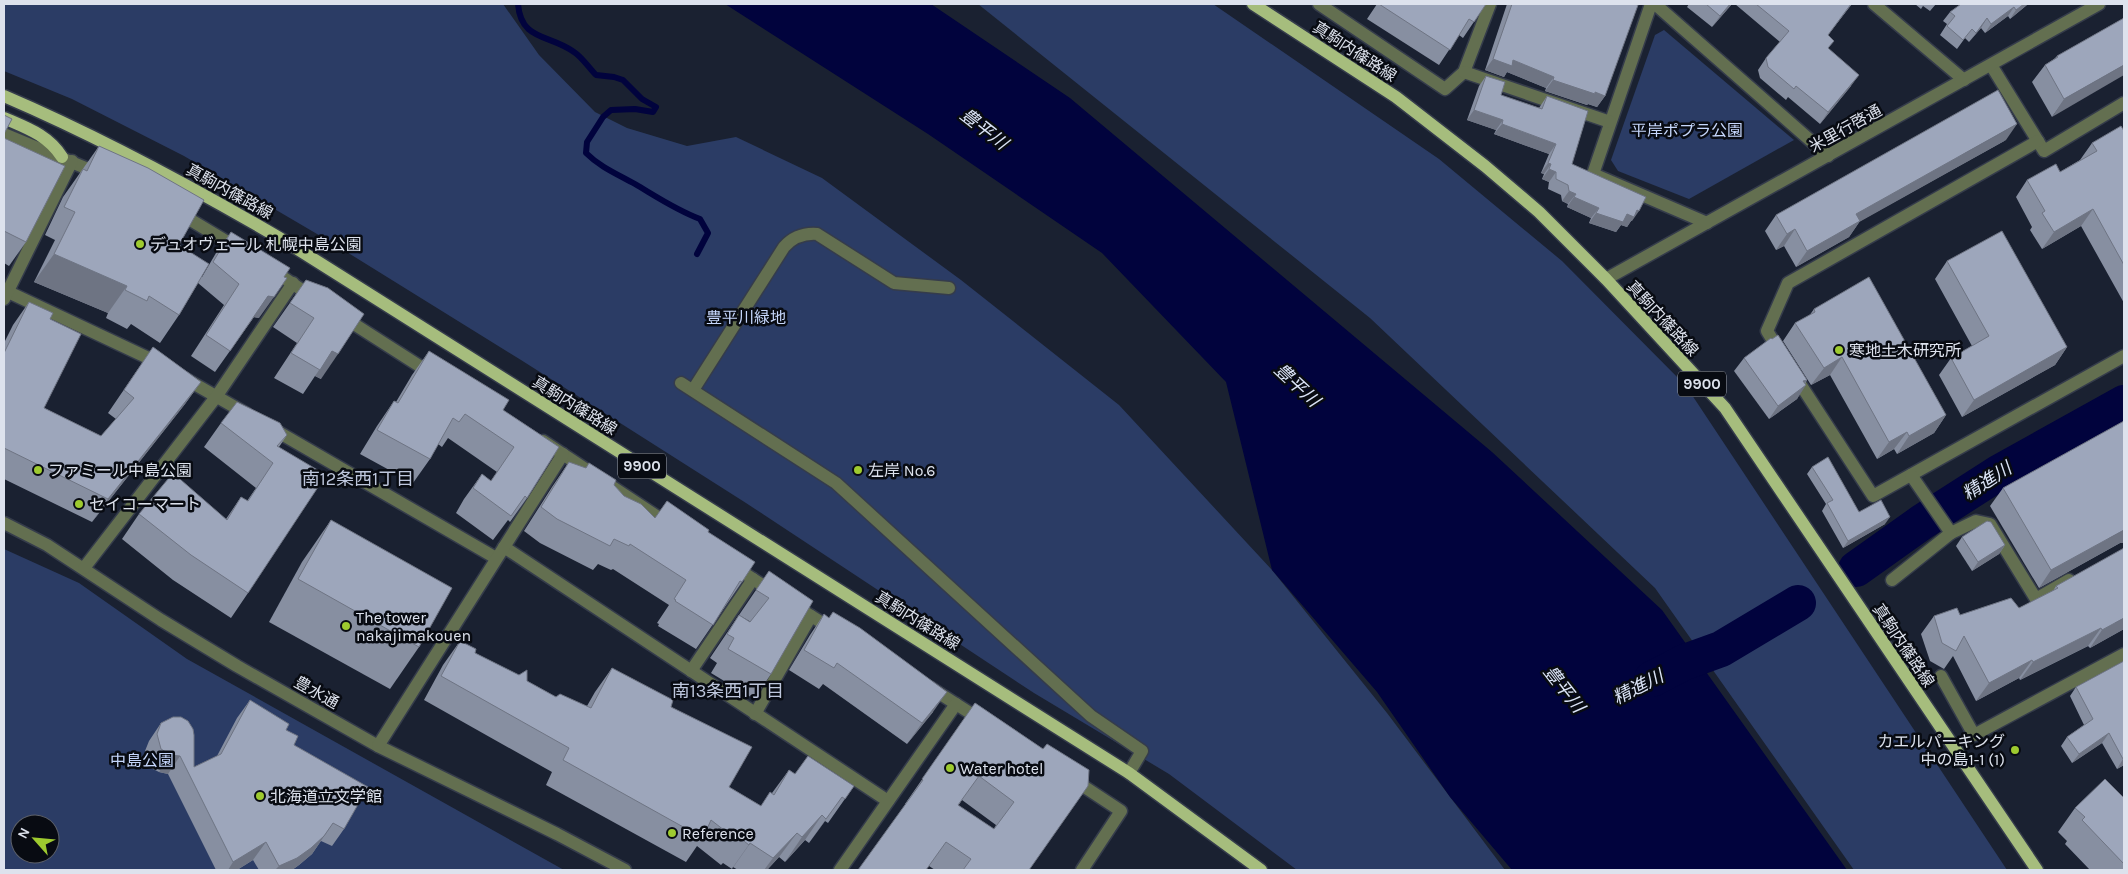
<svg xmlns="http://www.w3.org/2000/svg" width="2128" height="874" viewBox="0 0 2128 874" font-family="Karla,'Noto Sans JP',sans-serif">
	<style>
		.green { fill: #2b3c65; fill-rule: evenodd }
		.water { fill: #01033d }
		.lines { fill: none; stroke-linecap: round; stroke-linejoin: round }
		.stream { stroke: #01033d; stroke-width: 6 }
		.river { stroke: #01033d; stroke-width: 36 }
		.minor-casing { stroke: #353c4b; stroke-width: 15 }
		.major-casing { stroke: #353c4b; stroke-width: 15 }
		.minor { stroke: #636f50; stroke-width: 12 }
		.major { stroke: #a6bd7d; stroke-width: 12 }
		.wall { fill: #878fa1; fill-rule: evenodd }
		.shaded-wall { fill: #6e7483 }
		.building { fill: #9da6bb; stroke: #6e7483; fill-rule: evenodd }
		.poi-dot { fill: #9eca2f; stroke: #080b12; stroke-width: 2 }
		.labels { text-anchor: middle; stroke-width: 5; stroke-linejoin: round; paint-order: stroke }
		.shield { fill: #080b12; stroke: #9da2ab; stroke-width: 1 }
		.shield-label { font-size: 15px; font-weight: bold; fill: #dde2ed }
		.street-label { font-size: 16px; fill: #dde2ed; stroke: #080b12 }
		.park-label { font-size: 16px; fill: #c6d7fc; stroke: #080b12 }
		.poi-label { font-size: 16px; fill: #dde2ed; stroke: #080b12; text-anchor: start }
		.water-label { font-size: 18px; font-style: italic; fill: #dbe4f7; stroke: #080b12 }
		.neighbourhood-label { font-size: 18px; fill: #bdc6dc; stroke: #080b12 }
	</style>
	<rect width="100%" height="100%" fill="#1a2131"/>
	<g class="green">
		<path d="M4,4H503L539,55L595,112L627,128L687,146L736,137L822,178L961,280L1119,405L1272,570L1387,713L1505,870H1297L1169,774L1034,693L746,503L521,360L329,241L184,156L72,99L4,71Z"/>
		<path d="M978,4H1213L1439,159L1562,261L1686,386L2007,870H1854L1655,588L1370,318Z"/>
		<path d="M1664,30L1794,140L1689,199L1618,171L1611,160L1655,35Z"/>
		<path d="M4,549L79,583L187,659L564,870H4ZM20,824H50V854H20Z"/>
	</g>
	<path class="water" d="M725,4H931L1070,98L1492,452L1662,610L1847,870H1512L1450,797L1377,692L1272,570L1226,382L1102,253L928,134Z"/>
	<g class="lines">
		<path class="stream" d="M518,4C521,41 549,34 574,52C582,57 589,68 596,75L614,77L623,80L642,99L656,107L653,112L635,109L611,110L603,117L587,142L586,153C600,167 617,174 635,184C657,197 676,210 700,219L708,233L697,254"/>
		<g class="river">
			<path d="M1856,569L1922,522L2000,472L2124,403"/>
			<path d="M1652,679L1685,662L1721,649L1798,603"/>
		</g>
		<defs>
			<g id="minor">
				<path d="M1319,4L1445,89L1464,72L1490,4"/>
				<path d="M1651,4L1593,174L1707,223"/>
				<path d="M1655,4L1828,156"/>
				<path d="M1874,4L1964,80"/>
				<path d="M1991,65L2044,151L2124,103"/>
				<path d="M1464,72L1610,122"/>
				<path d="M4,134L100,174"/>
				<path d="M179,213L239,249"/>
				<path d="M272,270L314,298"/>
				<path d="M1606,279L2099,4"/>
				<path d="M4,290L161,364"/>
				<path d="M4,299L72,161"/>
				<path d="M343,317L432,374"/>
				<path d="M1780,352L1767,331L1788,283L2038,141"/>
				<path d="M1795,376L1873,496L2124,356"/>
				<path d="M184,378L247,414"/>
				<path d="M681,383L836,483L1091,716L1142,751L1129,773"/>
				<path d="M693,390L784,247C793,237 803,233 817,234L894,283L949,288"/>
				<path d="M273,429L496,558"/>
				<path d="M543,441L670,525"/>
				<path d="M4,523L47,545L161,620L237,666L378,746L557,834L625,870"/>
				<path d="M1951,533L1976,521L1990,524L2036,599L2069,580"/>
				<path d="M504,547L888,801"/>
				<path d="M733,566L773,592"/>
				<path d="M84,568L216,397L293,283"/>
				<path d="M1892,580L1951,533L1911,475"/>
				<path d="M792,604L832,629"/>
				<path d="M691,671L753,579"/>
				<path d="M1941,676L1974,735L2124,654"/>
				<path d="M931,688L981,720"/>
				<path d="M755,714L811,616"/>
				<path d="M378,746L563,454"/>
				<path d="M1074,780L1121,811L1082,870"/>
				<path d="M840,870L956,704"/>
			</g>
			<g id="major">
				<path d="M1253,4L1396,97L1485,166L1539,212L1606,279L1725,408L2037,870"/>
				<path d="M4,96C102,138 196,189 288,243L1129,773L1261,870"/>
				<path d="M4,118C27,128 48,135 62,157"/>
			</g>
		</defs>
		<use href="#minor" class="minor-casing"/>
		<use href="#major" class="major-casing"/>
		<use href="#minor" class="minor"/>
		<use href="#major" class="major"/>
	</g>
	<g class="wall">
		<path d="M1377,4H1486L1463,38L1459,35L1439,65L1367,19Z"/>
		<path d="M1507,4H1634L1605,96L1597,107L1588,104L1587,105L1545,91L1546,88L1507,72L1504,77L1485,70Z"/>
		<path d="M1689,4H1732L1712,27L1687,7Z"/>
		<path d="M1735,4H1852L1828,35L1829,49L1851,86L1820,124L1788,97L1786,100L1760,78L1758,70L1766,58L1780,42Z"/>
		<path d="M1915,4H1936L1930,11L1923,6L1921,9Z"/>
		<path d="M2027,5L2010,19L2008,16L1985,33L1981,28L1969,42L1965,38L1957,49L1940,35L1947,24L1943,21L1950,12Z"/>
		<path d="M2124,18L2052,117L2032,82L2045,65L2054,59L2057,56Z"/>
		<path d="M1486,76L1501,95L1539,108L1547,96L1572,164L1632,221H1631L1627,227L1621,225L1616,232L1589,223L1591,218L1567,207L1568,204L1562,201L1561,195L1548,189L1549,182L1542,179L1544,174L1541,173L1549,154L1494,134L1496,130L1467,120L1479,86Z"/>
		<path d="M2124,131V303L2081,226L2042,249L2030,230L2032,227L2016,197L2027,180L2060,172L2080,160L2092,143Z"/>
		<path d="M4,138L26,242L9,266L4,263Z"/>
		<path d="M2006,140L1860,221L1849,237L1796,267L1784,246L1776,250L1765,231L1776,215Z"/>
		<path d="M99,146L179,245L202,277L216,253L231,232L259,318L254,317L215,372L191,356L224,305L198,283L179,315L160,343L131,324L127,329L106,318L108,313L34,282L55,240L45,235L63,197Z"/>
		<path d="M1947,261L2067,347L2055,365L1962,417L1939,375L1951,358L1972,346L1935,279Z"/>
		<path d="M306,280L328,288L321,379L315,376L303,394L274,378L297,343L273,327Z"/>
		<path d="M29,302L50,319L44,408L101,436L116,419L108,413L153,347L201,382L185,404L92,522L4,479V343L13,325Z"/>
		<path d="M1814,309L1946,415L1934,433L1897,454L1894,449L1877,459L1830,375L1811,385L1783,341L1795,323L1809,316Z"/>
		<path d="M429,351L503,410L559,447L527,498L510,522L508,520L493,540L456,513L464,499L482,474L491,481L497,472L448,438L442,447L438,444L430,459L413,483L360,454L377,426L394,401L396,402L412,375Z"/>
		<path d="M1744,358L1807,380L1797,399L1769,419L1734,371Z"/>
		<path d="M221,423L287,435L279,447L248,593L231,618L173,580L122,539L139,514L226,519L241,497L247,501L256,488L204,447Z"/>
		<path d="M569,462L614,485L624,496L655,518L667,501L708,532L742,582L696,649L658,626L659,624L657,623L669,605L613,569L611,570L598,564L593,570L540,543L524,531L552,487Z"/>
		<path d="M1812,467L1859,512L1885,524L1843,548L1822,511L1826,504L1807,474Z"/>
		<path d="M2003,488L2120,543L2039,588L1990,506Z"/>
		<path d="M331,520L419,647L390,689L269,622L302,562Z"/>
		<path d="M1962,537L2005,545L1999,554L1972,571L1956,546Z"/>
		<path d="M769,571L771,674L754,699L711,673L717,663L710,658L739,615L750,622H751L739,615Z"/>
		<path d="M2056,586L2124,629L2090,648L2088,646L2020,680L2019,678L1976,701L1953,656L1944,669L1930,661L1921,634L1934,616L1960,615L2019,608L2053,591Z"/>
		<path d="M824,614L933,712L907,744L823,684L819,689L789,670L810,635Z"/>
		<path d="M460,641L475,653L527,681L556,697L587,706L595,692L612,668L671,707L729,787L761,806L772,793L789,770L795,774L854,786L828,823L825,821L809,843L805,840L785,862L779,857L767,870H738L733,867L732,869L723,863L721,865L697,846L686,862L546,785L552,772L424,700L443,665Z"/>
		<path d="M2124,661V765L2117,769L2102,743L2072,763L2061,746L2067,737L2084,725L2070,696L2076,687Z"/>
		<path d="M250,700L286,730L294,745L344,829L332,846L321,841L312,854L299,865L292,870H259L253,860L237,870H216L168,774L159,772L149,767L145,751L149,741L161,723L194,767L217,756L237,718Z"/>
		<path d="M975,703L1043,749L1029,870H935L929,866L906,804H905ZM962,800L996,825L994,829L958,806Z"/>
		<path d="M2124,798V870H2090L2065,844L2067,841L2058,832L2075,808Z"/>
	</g>
	<g class="shaded-wall">
		<path d="M1730,4H1732L1712,27L1720,16Z"/>
		<path d="M2024,4H2028L2010,19L2016,10Z"/>
		<path d="M2014,7L2008,16L1985,33L1991,24Z"/>
		<path d="M1987,18L1981,28L1969,42L1976,33Z"/>
		<path d="M1493,59L1513,60L1554,77L1546,88L1507,72L1504,77L1485,70Z"/>
		<path d="M2124,65V75L2052,117L2064,99Z"/>
		<path d="M1859,75L1851,86L1820,124L1828,112Z"/>
		<path d="M1553,80L1595,92L1605,96L1597,107L1588,104L1587,105L1545,91Z"/>
		<path d="M1474,110L1503,120L1496,130L1467,120Z"/>
		<path d="M1502,124L1556,144L1549,154L1494,134Z"/>
		<path d="M2017,124L2006,140L1845,230L1856,214Z"/>
		<path d="M1548,163L1551,164L1544,174L1541,173Z"/>
		<path d="M1549,169L1556,172L1549,182L1542,179Z"/>
		<path d="M1569,191L1576,194L1568,204L1562,201Z"/>
		<path d="M1574,197L1599,208L1591,218L1567,207Z"/>
		<path d="M2093,209L2081,226L2042,249L2054,232Z"/>
		<path d="M1637,210L1639,211L1632,221H1631L1627,227L1621,225L1616,232L1589,223L1596,213L1627,214Z"/>
		<path d="M1860,221L1849,237L1796,267L1807,251Z"/>
		<path d="M1795,229L1784,246L1776,250L1787,234Z"/>
		<path d="M54,254L127,286L108,313L34,282Z"/>
		<path d="M268,296L274,297L259,318L253,317Z"/>
		<path d="M2067,347L2055,365L1962,417L1974,400Z"/>
		<path d="M332,351L338,354L321,379L315,376Z"/>
		<path d="M1842,357L1830,375L1811,385L1824,368Z"/>
		<path d="M1807,380L1799,391L1806,385L1797,399L1769,419L1778,406L1803,381Z"/>
		<path d="M201,382L185,404L92,522L108,499Z"/>
		<path d="M1946,415L1934,433L1897,454L1909,436Z"/>
		<path d="M1907,432L1894,449L1877,459L1889,442Z"/>
		<path d="M1890,517L1885,524L1843,548L1848,541Z"/>
		<path d="M2124,530V543H2120L2039,588L2051,570Z"/>
		<path d="M2005,545L1999,554L1972,571L1978,562Z"/>
		<path d="M2124,618V629L2090,648L2102,630Z"/>
		<path d="M2101,628L2088,646L2020,680L2033,662Z"/>
		<path d="M2032,660L2019,678L1976,701L1989,683Z"/>
		<path d="M947,692L933,712L907,744L922,723Z"/>
		<path d="M2109,733L2102,743L2072,763L2079,754Z"/>
		<path d="M171,755L180,756L168,774L159,772Z"/>
		<path d="M2123,759H2124V765L2117,769Z"/>
		<path d="M842,797L825,821L809,843L826,819Z"/>
		<path d="M822,815L805,840L785,862L802,837Z"/>
		<path d="M333,823L312,854L299,865L292,870H275L279,866Z"/>
		<path d="M797,833L779,857L767,870H764L773,858Z"/>
		<path d="M266,842L253,860L237,870H228L233,862Z"/>
		<path d="M750,843L733,867L732,869L749,845Z"/>
	</g>
	<g class="building">
		<path d="M1379,4H1486L1474,22L1469,19L1450,50Z"/>
		<path d="M1512,4H1634L1638,5L1605,96L1595,92V94L1553,80L1554,77L1513,60L1512,66L1493,59Z"/>
		<path d="M1706,4H1730L1720,16Z"/>
		<path d="M1756,4H1851L1828,35L1834,41L1828,48L1859,75L1828,112L1796,86L1794,89L1768,67L1766,58L1789,31Z"/>
		<path d="M1961,4H2024L2016,10L2014,7L1991,24L1987,18L1976,33L1972,29L1963,40L1947,26L1955,16L1950,12Z"/>
		<path d="M2124,18V65L2064,99L2045,65L2058,57L2057,56Z"/>
		<path d="M1486,76L1505,82L1501,95L1542,109L1547,96L1588,111L1572,164L1646,197L1639,211L1637,210L1634,217L1627,214L1623,222L1596,213L1599,208L1574,197L1576,194L1569,191L1568,185L1556,179V172L1549,169L1551,164L1548,163L1556,144L1502,124L1503,120L1474,110Z"/>
		<path d="M1998,90L2017,124L1856,214L1860,221L1807,251L1795,229L1787,234L1776,215Z"/>
		<path d="M4,115L12,119L4,134Z"/>
		<path d="M2121,126L2124,131V265L2093,209L2054,232L2042,213L2045,211L2027,180L2056,164L2060,172L2097,151L2092,143Z"/>
		<path d="M4,138L65,166L26,242L4,231Z"/>
		<path d="M99,146L148,168L204,200L179,245L209,264L179,315L149,296L147,301L125,290L127,286L54,254L75,212L64,207L83,169L87,171Z"/>
		<path d="M2002,231L2067,347L1974,400L1951,358L1989,336L1947,261Z"/>
		<path d="M231,232L290,268L284,277L287,278L274,297L268,296L230,351L206,335L239,284L213,262Z"/>
		<path d="M1869,277L1946,415L1909,436L1907,432L1889,442L1842,357L1824,368L1795,323L1815,312L1814,309Z"/>
		<path d="M306,280L328,288L364,314L338,354L332,351L320,370L291,353L314,318L290,303Z"/>
		<path d="M29,302L53,313L50,319L81,334L44,408L101,436L134,398L124,390L153,347L201,382L108,499L4,448V353Z"/>
		<path d="M1778,335L1807,380L1803,381L1806,385L1778,406L1744,358L1771,338L1772,339Z"/>
		<path d="M429,351L509,400L503,410L559,447L527,498L525,496L511,516L473,488L482,474L491,481L514,447L465,414L459,422L453,418L430,459L377,430L394,401L398,403Z"/>
		<path d="M237,402L280,423L287,435L277,446L326,475L248,593L191,555L139,514L173,473L227,520L241,497L248,501L273,463L221,423Z"/>
		<path d="M2124,421V530L2051,570L2003,488Z"/>
		<path d="M1828,457L1859,512L1881,500L1890,517L1848,541L1827,503L1833,500L1812,467Z"/>
		<path d="M569,462L586,468L589,463L616,480L614,485L624,496L641,504L655,518L667,501L709,530L708,532L755,562L742,582L740,581L713,625L675,601L676,600L674,599L686,580L630,544L629,546L614,539L610,546L557,519L541,507Z"/>
		<path d="M331,520L452,588L419,647L298,579Z"/>
		<path d="M1987,521L1991,522L2005,545L1978,562L1962,537Z"/>
		<path d="M2124,548V618L2102,630L2101,628L2033,662L2032,660L1989,683L1964,636L1956,651L1942,643L1934,616L1957,608L1960,615L2011,598L2019,608L2058,588L2056,586Z"/>
		<path d="M769,571L813,601L771,674L728,649L734,638L727,634L739,615L750,622L769,598L756,590Z"/>
		<path d="M833,612L860,628L947,692L922,723L837,663L834,668L804,650L824,614L829,618Z"/>
		<path d="M460,641L476,649L475,653L519,675L527,670V681L556,697L560,694L591,708L612,668L673,700L671,707L752,747L729,787L761,806L770,792L774,795L789,770L795,774L808,756L854,786L845,799L842,797L826,819L822,815L802,837L797,833L773,858L750,843L749,845L740,838L738,841L711,820L703,838L563,760L569,748L441,676Z"/>
		<path d="M2124,661V759H2123L2109,733L2079,754L2067,737L2093,719L2076,687Z"/>
		<path d="M250,700L289,724L286,730L298,736L294,745L368,787L344,829L333,823L324,836L311,848L297,858L279,866L266,842L233,862L180,756L171,755L161,749L157,734L161,723L173,717H181L188,721L193,729L194,735V767L221,754Z"/>
		<path d="M975,703L1043,749L1047,744L1089,770L1088,786L1029,870H963L971,859L946,842L926,870H858L923,780L922,779ZM979,776L1014,802L994,829L958,805Z"/>
		<path d="M2105,779L2124,798V864L2082,820L2085,817L2075,808Z"/>
	</g>
	<g class="poi-dot">
		<circle cx="140" cy="244" r="5"/>
		<circle cx="1839" cy="350" r="5"/>
		<circle cx="38" cy="470" r="5"/>
		<circle cx="858" cy="470" r="5"/>
		<circle cx="79" cy="504" r="5"/>
		<circle cx="346" cy="626" r="5"/>
		<circle cx="2015" cy="750" r="5"/>
		<circle cx="950" cy="768" r="5"/>
		<circle cx="260" cy="796" r="5"/>
		<circle cx="672" cy="833" r="5"/>
	</g>
	<g class="labels">
		<g class="shield">
			<rect x="1678" y="371.5" width="48" height="25" rx="4"/>
			<rect x="618" y="453.5" width="48" height="25" rx="4"/>
		</g>
		<g class="shield-label">
			<text x="1702" y="389">9900</text>
			<text x="642" y="471">9900</text>
		</g>
		<g class="street-label">
			<text transform="translate(1355 51) rotate(33)" y="6">真駒内篠路線</text>
			<text transform="translate(1845 128) rotate(-29)" y="6">米里行啓通</text>
			<text transform="translate(230 191) rotate(29)" y="6">真駒内篠路線</text>
			<text transform="translate(1663 318) rotate(47)" y="6">真駒内篠路線</text>
			<text transform="translate(575 405) rotate(32)" y="6">真駒内篠路線</text>
			<text transform="translate(918 620) rotate(32)" y="6">真駒内篠路線</text>
			<text transform="translate(1904 645) rotate(56)" y="6">真駒内篠路線</text>
			<text transform="translate(317 692) rotate(29)" y="6">豊水通</text>
		</g>
		<g class="park-label">
			<text x="1687" y="136">平岸ポプラ公園</text>
			<text x="746" y="323">豊平川緑地</text>
			<text x="142" y="766">中島公園</text>
		</g>
		<g class="poi-label">
			<text x="150" y="250">デュオヴェール 札幌中島公園</text>
			<text x="1849" y="356">寒地土木研究所</text>
			<text x="48" y="476">ファミール中島公園</text>
			<text x="868" y="476">左岸 No.6</text>
			<text x="89" y="510">セイコーマート</text>
			<text x="356" y="623">The tower<tspan x="356" dy="18">nakajimakouen</tspan></text>
			<text x="2005" y="747" text-anchor="end">カエルパーキング<tspan x="2005" dy="18">中の島1-1 (1)</tspan></text>
			<text x="960" y="774">Water hotel</text>
			<text x="270" y="802">北海道立文学館</text>
			<text x="682" y="839">Reference</text>
		</g>
		<g class="water-label">
			<text transform="translate(984 129) rotate(38)" y="6">豊平川</text>
			<text transform="translate(1297 385) rotate(43)" y="6">豊平川</text>
			<text transform="translate(1987 481) rotate(-33)" y="6">精進川</text>
			<text transform="translate(1638 687) rotate(-27)" y="6">精進川</text>
			<text transform="translate(1564 689) rotate(52)" y="6">豊平川</text>
		</g>
		<g class="neighbourhood-label">
			<text x="358" y="485">南12条西1丁目</text>
			<text x="728" y="697">南13条西1丁目</text>
		</g>
	</g>
	<rect width="2128" height="874" fill="none" stroke="#dde2ed" stroke-width="10"/>
	<g transform="translate(35 839) rotate(297)"><circle r="24" fill="#080b12" stroke="#5d616a"/>
	<path d="M0-4L9 19L0 12L-9 19Z" fill="#9eca2f"/>
	<text y="-8" font-size="14" font-weight="bold" text-anchor="middle" fill="#dde2ed">N</text>
	</g>
</svg>
